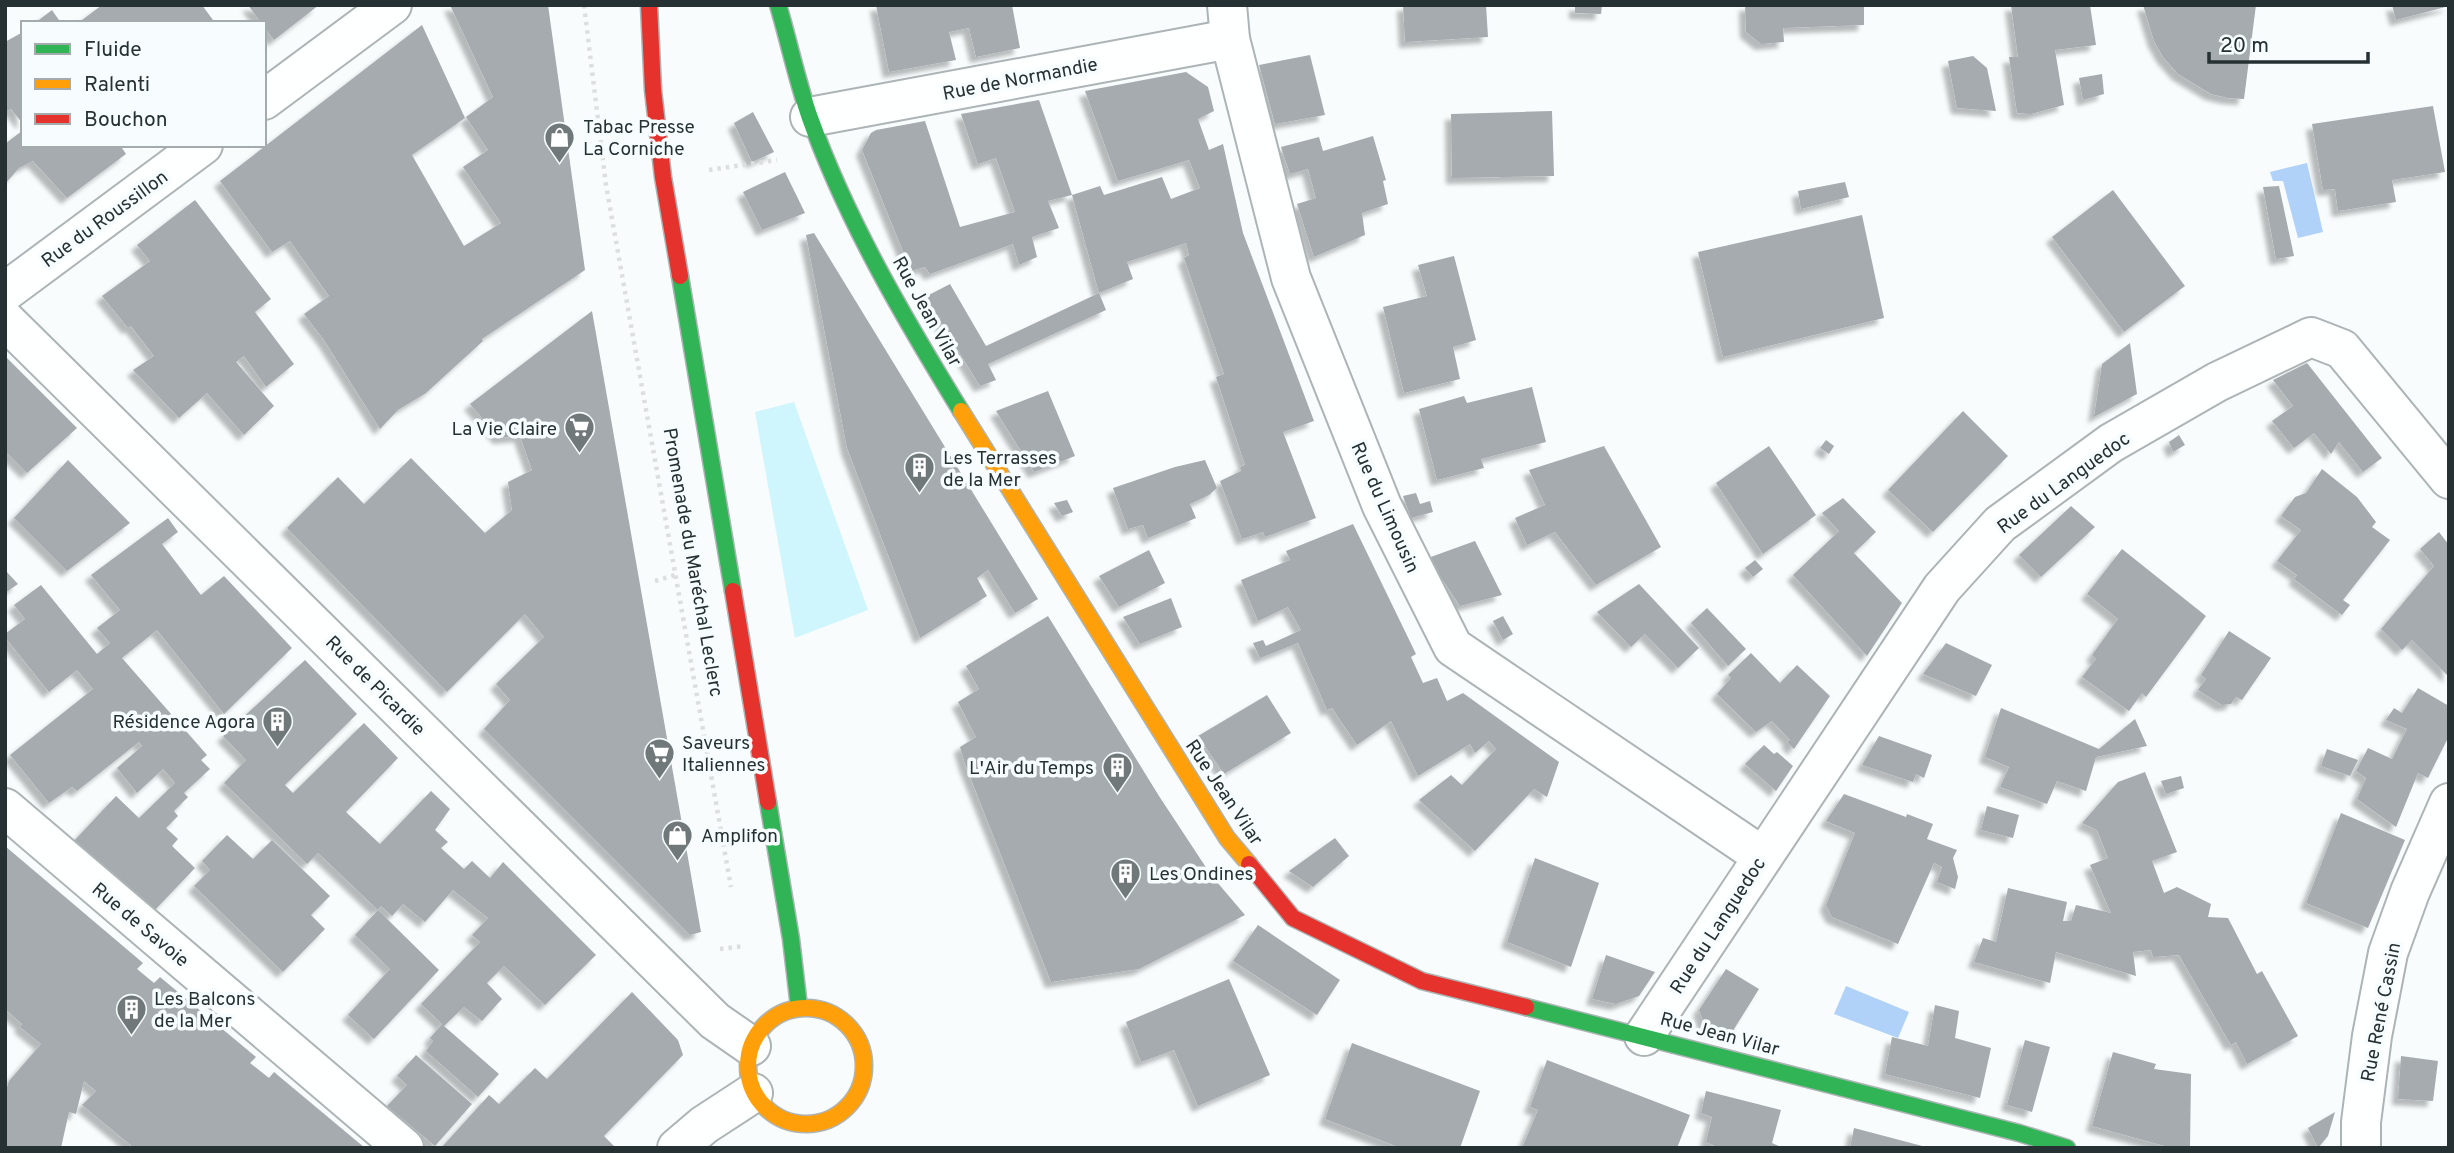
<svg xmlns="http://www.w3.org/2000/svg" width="2454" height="1153" viewBox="0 0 2454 1153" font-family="Overpass,sans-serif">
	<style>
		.green { fill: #cff5fd }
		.water { fill: #b1d2f8 }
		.building { fill: #a5abae; filter: url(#shadow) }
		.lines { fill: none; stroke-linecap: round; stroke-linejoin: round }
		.street-casing { stroke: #adb4b5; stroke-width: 42 }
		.fast-casing { stroke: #adb4b5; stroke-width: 19 }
		.slow-casing { stroke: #adb4b5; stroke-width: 19 }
		.jam-casing { stroke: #adb4b5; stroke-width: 19 }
		.path { stroke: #dddfdf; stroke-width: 4.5; stroke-dasharray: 3.5 5; stroke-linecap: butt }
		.street { stroke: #feffff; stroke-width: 38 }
		.fast { stroke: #30b455; stroke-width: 16 }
		.slow { stroke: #ff9f0a; stroke-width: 16 }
		.jam { stroke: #e5322d; stroke-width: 16 }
		.labels { text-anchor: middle; stroke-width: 7; stroke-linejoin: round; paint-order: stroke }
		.street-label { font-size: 19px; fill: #263133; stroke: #f7fdfe }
		.poi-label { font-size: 19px; fill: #263133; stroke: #f7fdfe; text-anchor: start }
	</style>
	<defs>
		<filter id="shadow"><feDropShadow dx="-6" dy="6" stdDeviation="2" flood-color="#0004"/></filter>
	</defs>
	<rect width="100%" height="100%" fill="#f8fcfd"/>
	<path class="green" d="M794,402L868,610L795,638L755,412Z"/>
	<g class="water">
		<path d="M2307,163L2323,232L2298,238L2283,181H2273L2270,172Z"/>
		<path d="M1846,986L1909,1012L1898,1038L1834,1014Z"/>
	</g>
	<g class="building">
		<path d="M102,5H202L213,20L209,23H78Z"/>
		<path d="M248,5H319L274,40L264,27V23H261Z"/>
		<path d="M450,5H548L585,270L482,339L483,341L426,393L398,410L380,429L324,340L304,314L329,296L290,241L272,252L220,181L422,25L465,118L412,155L464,246L501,223L463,167L488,150L466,117L493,97Z"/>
		<path d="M876,5H1012L1020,48L976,57L969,28L949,32L956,60L889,72Z"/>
		<path d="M1403,5H1486L1488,37L1405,42Z"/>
		<path d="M1575,5H1602L1601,14L1575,13Z"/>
		<path d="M1745,5H1864V25L1783,28L1784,42L1761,44L1746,32Z"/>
		<path d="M2011,5H2090L2096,45L2055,50L2064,105L2031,114L2017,113L2009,57H2018Z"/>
		<path d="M2143,5H2256L2244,99L2228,98L2211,94L2178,74L2163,57L2154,41Z"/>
		<path d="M2392,5H2449V6L2396,20Z"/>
		<path d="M52,10L61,23H35Z"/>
		<path d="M23,32V124L11,109L7,111L5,109V42Z"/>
		<path d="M1310,55L1325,115L1275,124L1259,65Z"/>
		<path d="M1973,56L1987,68L1996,111L1957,108L1948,61Z"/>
		<path d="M1186,72L1208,87L1214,111L1198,119L1209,150L1223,144L1243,233L1314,421L1283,432L1316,518L1265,537L1263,532L1242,539L1220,481L1241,471L1240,467L1245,465L1216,377L1224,374L1184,258L1189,255L1186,243L1127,262L1133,279L1099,293L1072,195L1048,201L1059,228L1032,237L1037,257L1019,265L1013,244L930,274L925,267L911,271L862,150L871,133L876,130L925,121L960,227L1015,212L996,158L978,164L961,114L1039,100L1072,195L1100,186L1104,195L1162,177L1171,199L1200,188L1189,160L1118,181L1085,91Z"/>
		<path d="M2102,74L2104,94L2083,100L2079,78Z"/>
		<path d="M2433,106L2445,172L2392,180L2396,202L2338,211L2335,189L2323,190L2312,124Z"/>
		<path d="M1552,111L1554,176L1452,178L1451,114Z"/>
		<path d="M753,112L774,152L752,162L734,123Z"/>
		<path d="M23,130V145H120L126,154L67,198L33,161L19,168L5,184V144Z"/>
		<path d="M1373,136L1386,180L1383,181L1388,204L1362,213L1365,235L1314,257L1297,204L1316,198L1308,169L1290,174L1281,147L1319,137L1323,151Z"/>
		<path d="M785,172L805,213L762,230L743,192Z"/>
		<path d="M1845,182L1849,197L1801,209L1798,191Z"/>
		<path d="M2279,186L2294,256L2276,259L2263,187Z"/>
		<path d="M2113,190L2185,286L2124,332L2052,237Z"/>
		<path d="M195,200L271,299L255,312L294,364L266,387L244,356L236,362L274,406L244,435L207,393L179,418L133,370L154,356L131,326L128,328L102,296L150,261L137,245Z"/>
		<path d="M1862,215L1884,318L1723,357L1698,252Z"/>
		<path d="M814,233L1038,599L1015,613L988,570L977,578L987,596L920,638L847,448L806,235Z"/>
		<path d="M1454,256L1476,340L1453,347L1460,379L1404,393L1383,307L1427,296L1418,265Z"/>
		<path d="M950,284L986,346L1099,293L1106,310L988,364L996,380L980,386L925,297Z"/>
		<path d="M592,311L701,932L690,935L484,729L510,700L496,684L544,637L525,614L447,692L287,528L338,477L364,504L411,458L485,533L512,510L508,482L532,470L520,436L499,438L470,404Z"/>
		<path d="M2130,343L2137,394L2094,417L2102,364Z"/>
		<path d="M5,356L77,428L27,473L5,451Z"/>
		<path d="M2307,363L2382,458L2363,472L2339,442L2331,454L2314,433L2294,448L2272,421L2293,406L2273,380Z"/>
		<path d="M1532,387L1546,442L1481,459L1484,468L1437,480L1419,409L1464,396L1467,403Z"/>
		<path d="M1048,391L1075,456L1034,472L996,411Z"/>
		<path d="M1963,411L2008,456L1933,532L1888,490Z"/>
		<path d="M2179,435L2185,445L2173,452L2169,442Z"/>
		<path d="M1826,440L1834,446L1829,454L1820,448Z"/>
		<path d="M1604,446L1661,547L1596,585L1555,532L1527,545L1515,518L1545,505L1529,470Z"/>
		<path d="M1769,446L1816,515L1763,554L1716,483Z"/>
		<path d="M68,460L130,523L67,571L14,518Z"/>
		<path d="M1205,460L1217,488L1209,495L1190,504L1196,518L1148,538L1143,525L1128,529L1113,488L1175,467Z"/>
		<path d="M2322,469L2357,497L2376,522L2372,527L2390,540L2343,600L2350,605L2342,615L2294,579L2297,575L2277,561L2301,530L2281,516L2295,497L2306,493Z"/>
		<path d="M1416,493L1420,504L1430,501L1433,512L1411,518L1403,496Z"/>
		<path d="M1843,498L1876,532L1854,553L1902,603L1867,656L1793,575L1839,531L1822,513Z"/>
		<path d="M1067,500L1073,512L1062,516L1054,503Z"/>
		<path d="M2071,506L2095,527L2041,577L2019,555Z"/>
		<path d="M168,518L178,532L162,544L201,595L224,576L292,648L224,714L157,630L122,658L207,755L201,760L210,769L184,793L188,797L174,811L178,816L166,828L178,839L172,846L195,868L154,911L73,842L116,796L139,818L175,783L163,769L137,793L117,768L142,746L139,742L77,791L72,787L49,803L10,755L93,689L77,670L49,692L5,637V634L25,619L14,605L41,585L97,654L110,643L97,628L120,610L91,575Z"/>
		<path d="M1353,524L1416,654L1411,657L1423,683L1437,678L1447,701L1463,693L1559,762L1547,797L1534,789L1475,851L1419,800L1451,775L1462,785L1496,749L1489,741L1475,753L1470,744L1418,776L1391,721L1357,745L1332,708L1327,710L1298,643L1260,658L1253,643L1263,640L1266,646L1301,630L1288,607L1258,621L1241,580L1290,560L1286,551Z"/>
		<path d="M2439,532L2449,545V677L2412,640L2402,650L2381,629L2434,566L2420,549Z"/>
		<path d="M1475,541L1502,595L1460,606L1428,558Z"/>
		<path d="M2122,549L2206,616L2146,697L2142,693L2129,711L2082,677L2096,659L2092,655L2118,619L2087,594Z"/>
		<path d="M1149,550L1165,583L1119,607L1099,576Z"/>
		<path d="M1755,560L1763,569L1753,577L1745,568Z"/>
		<path d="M5,570L18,584L5,593Z"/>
		<path d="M1639,584L1699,648L1678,668L1645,634L1631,647L1597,612Z"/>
		<path d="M1171,598L1182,627L1140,644L1123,617Z"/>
		<path d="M1707,608L1746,649L1728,666L1691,623Z"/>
		<path d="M1048,616L1159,796L1211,875L1245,915L1139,969L1051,982L965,764L960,747L976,737L958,702L979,689L966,666Z"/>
		<path d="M1503,616L1513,634L1503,640L1493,621Z"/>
		<path d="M2229,631L2271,658L2242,700L2236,697L2231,704L2222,705L2198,690L2206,679L2201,675Z"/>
		<path d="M1946,643L1992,665L1976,696L1923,674Z"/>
		<path d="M1751,653L1780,683L1797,665L1830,696L1794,749L1787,742L1790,740L1772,721L1756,732L1717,694L1731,678L1728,675Z"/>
		<path d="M305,660L357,714L285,785L293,793L364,723L398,758L346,812L380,844L431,791L450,809L435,830L448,842L441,848L464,869L472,861L490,878L503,862L596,955L545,1005L504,966L487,983L502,999L482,1021L464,1007L444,1026L499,1074L478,1097L426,1051L433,1041L430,1038L442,1024L421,1004L480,942L472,935L488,918L453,890L425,922L403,904L392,916L381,906L378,910L318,853L307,864L224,783L246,760L223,736Z"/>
		<path d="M2418,688L2449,706V736L2428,778L2418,773L2396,827L2357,799L2366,778L2356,771L2368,748L2392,759L2407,729L2386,720L2394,708L2402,713Z"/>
		<path d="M1267,695L1291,733L1224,774L1198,736Z"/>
		<path d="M2001,708L2099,749L2135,719L2147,746L2096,757L2086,791L2057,781L2047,804L2000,787L2009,767L1985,757Z"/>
		<path d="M1879,736L1932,755L1924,778L1916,774L1913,782L1862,765Z"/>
		<path d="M1764,745L1774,754L1777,752L1793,766L1776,791L1745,764Z"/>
		<path d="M2327,749L2358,760L2350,776L2321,766Z"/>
		<path d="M2145,772L2177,852L2152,861L2164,893L2177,887L2211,904L2208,917L2228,918L2257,974L2262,971L2298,1036L2247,1064L2236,1042L2231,1045L2179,955L2153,957L2151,950L2133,952L2136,976L2056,952L2050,983L1974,962L1983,938L1996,942L2008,888L2067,902L2063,921H2071L2076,905L2111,913L2090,865L2108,858L2097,830L2082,823L2118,782Z"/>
		<path d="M2181,776L2184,788L2166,794L2161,781Z"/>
		<path d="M1844,794L1906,817L1907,814L1933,824L1927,839L1957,850L1953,858L1958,877L1955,889L1937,882L1942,867L1934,863L1898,944L1832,917L1826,905L1855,833L1826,821Z"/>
		<path d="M1987,806L2019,815L2013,838L1981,830Z"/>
		<path d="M2341,813L2405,840L2368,928L2306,903Z"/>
		<path d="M227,835L253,859L272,840L330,896L311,915L325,929L283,972L194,886L210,870L202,861Z"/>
		<path d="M1335,838L1349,856L1313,887L1289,871Z"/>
		<path d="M5,846L143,963L137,969L154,983L160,977L256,1057L250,1063L269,1078L274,1072L365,1148H134L82,1105L96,1091L84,1081L76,1114L69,1112L61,1148H5V1094L9,1081L41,1044L20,1027L22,1024L5,1009Z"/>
		<path d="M1535,858L1599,883L1571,967L1507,942Z"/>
		<path d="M378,910L439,970L374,1039L348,1015L390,969L355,935Z"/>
		<path d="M1258,925L1340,980L1317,1015L1233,961Z"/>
		<path d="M1606,955L1655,972L1639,996L1616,1004L1592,999Z"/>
		<path d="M1726,969L1759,989L1731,1034L1706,1029L1699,1010Z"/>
		<path d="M1229,979L1270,1075L1198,1106L1174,1050L1141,1062L1126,1022Z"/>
		<path d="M632,992L678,1040L683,1055L604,1136L616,1148H441L489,1095L499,1104L535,1068L547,1079Z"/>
		<path d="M1935,1005L1959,1011L1955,1038L1991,1048L1980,1098L1885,1074L1892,1037L1928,1046Z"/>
		<path d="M2025,1040L2050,1047L2032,1112L2007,1105Z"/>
		<path d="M1352,1043L1480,1091L1460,1148H1401L1325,1119Z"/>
		<path d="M2113,1052L2156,1064L2154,1069L2191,1074L2190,1148H2172L2092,1126Z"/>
		<path d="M416,1055L472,1104L435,1146L387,1106L407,1085L397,1076Z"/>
		<path d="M2401,1056L2438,1061L2433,1101L2398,1099Z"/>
		<path d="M1547,1060L1690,1115L1677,1148H1522L1538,1110L1530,1107Z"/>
		<path d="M1706,1091L1781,1110L1772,1143L1783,1148H1719L1706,1142L1712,1117L1701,1113Z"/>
		<path d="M2335,1112L2328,1136L2318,1148L2308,1128Z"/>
		<path d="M1854,1128L1926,1147V1148H1850Z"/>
	</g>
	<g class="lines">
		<defs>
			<g id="street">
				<path d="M1227,5L1230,39L1291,278L1382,506L1453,647L1762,856"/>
				<path d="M264,100L392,5"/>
				<path d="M810,117L1230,39"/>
				<path d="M5,292L203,145"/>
				<path d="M5,320L715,1021L751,1046"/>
				<path d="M5,808L404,1148"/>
				<path d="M1644,1036L1942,588L2000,524L2111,443L2217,382L2311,337L2342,349L2449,479"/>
				<path d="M677,1148L704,1125L753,1093"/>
				<path d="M2361,1148V1122L2372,1036L2388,953L2410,892L2449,803"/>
			</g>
			<g id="fast">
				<path d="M778,5C789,42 797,81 810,118C847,221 904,318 961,411"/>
				<path d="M680,276L733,591"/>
				<path d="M768,802L791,939L799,1007"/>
				<path d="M1526,1007L2019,1133L2067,1148"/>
			</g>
			<g id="slow">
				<path d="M961,411L1227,838L1249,864"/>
				<circle cx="806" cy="1066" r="58"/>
			</g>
			<g id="jam">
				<path d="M649,5L653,90L663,177L680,276"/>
				<path d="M733,591L768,802"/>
				<path d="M1249,864L1293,918L1422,981L1526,1007"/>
			</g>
		</defs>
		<use href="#street" class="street-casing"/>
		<use href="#fast" class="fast-casing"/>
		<use href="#slow" class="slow-casing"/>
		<use href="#jam" class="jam-casing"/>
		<g class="path">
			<path d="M584,5L606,185L731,887"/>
			<path d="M709,170L777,160"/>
			<path d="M655,581L675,575"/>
			<path d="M720,949L745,946"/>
		</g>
		<use href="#street" class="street"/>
		<use href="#fast" class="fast"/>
		<use href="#slow" class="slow"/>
		<use href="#jam" class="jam"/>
	</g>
	<defs>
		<symbol id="shop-pin" viewBox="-11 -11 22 30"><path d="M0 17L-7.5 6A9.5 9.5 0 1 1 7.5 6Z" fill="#70787a" stroke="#f7fdfe"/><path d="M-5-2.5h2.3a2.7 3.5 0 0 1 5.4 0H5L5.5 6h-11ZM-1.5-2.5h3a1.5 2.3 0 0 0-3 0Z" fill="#fff"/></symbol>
		<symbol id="supermarket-pin" viewBox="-11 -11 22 30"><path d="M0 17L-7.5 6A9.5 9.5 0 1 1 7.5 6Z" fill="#70787a" stroke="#f7fdfe"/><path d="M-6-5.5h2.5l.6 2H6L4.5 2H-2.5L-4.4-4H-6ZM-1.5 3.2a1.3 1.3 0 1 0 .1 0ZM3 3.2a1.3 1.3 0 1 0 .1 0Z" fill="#fff"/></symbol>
		<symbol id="building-pin" viewBox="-11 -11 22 30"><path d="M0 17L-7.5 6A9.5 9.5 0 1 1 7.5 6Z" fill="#70787a" stroke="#f7fdfe"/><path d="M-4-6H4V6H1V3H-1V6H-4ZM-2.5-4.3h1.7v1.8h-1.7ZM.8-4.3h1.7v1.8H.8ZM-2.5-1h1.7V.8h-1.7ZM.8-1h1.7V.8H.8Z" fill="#fff"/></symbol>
	</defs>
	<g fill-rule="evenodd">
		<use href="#shop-pin" x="542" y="120" width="35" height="47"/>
		<use href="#supermarket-pin" x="562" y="410" width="35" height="47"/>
		<use href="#building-pin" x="902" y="450" width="35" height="47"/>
		<use href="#building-pin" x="260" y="704" width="35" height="47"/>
		<use href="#supermarket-pin" x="642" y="736" width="35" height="47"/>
		<use href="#building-pin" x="1100" y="750" width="35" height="47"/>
		<use href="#shop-pin" x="660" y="818" width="35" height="47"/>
		<use href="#building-pin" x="1108" y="856" width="35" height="47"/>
		<use href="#building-pin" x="114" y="992" width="35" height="47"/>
	</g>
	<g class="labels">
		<g class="street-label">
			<text transform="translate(1020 78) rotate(-11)" y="7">Rue de Normandie</text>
			<text transform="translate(104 218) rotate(-36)" y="7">Rue du Roussillon</text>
			<text transform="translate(928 311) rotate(61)" y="7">Rue Jean Vilar</text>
			<text transform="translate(2063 482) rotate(-36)" y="7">Rue du Languedoc</text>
			<text transform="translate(1386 507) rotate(66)" y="7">Rue du Limousin</text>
			<text transform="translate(694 562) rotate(80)" y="7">Promenade du Maréchal Leclerc</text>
			<text transform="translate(376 685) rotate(45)" y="7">Rue de Picardie</text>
			<text transform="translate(1225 792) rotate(56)" y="7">Rue Jean Vilar</text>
			<text transform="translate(141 924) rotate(40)" y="7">Rue de Savoie</text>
			<text transform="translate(1717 925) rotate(-57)" y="7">Rue du Languedoc</text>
			<text transform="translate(2380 1012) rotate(-79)" y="7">Rue René Cassin</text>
			<text transform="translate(1720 1033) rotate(15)" y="7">Rue Jean Vilar</text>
		</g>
		<g class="poi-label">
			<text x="583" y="133">Tabac Presse<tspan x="583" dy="22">La Corniche</tspan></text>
			<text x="557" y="435" text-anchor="end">La Vie Claire</text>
			<text x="943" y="464">Les Terrasses<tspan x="943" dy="22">de la Mer</tspan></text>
			<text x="255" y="728" text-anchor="end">Résidence Agora</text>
			<text x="682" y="749">Saveurs<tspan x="682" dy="22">Italiennes</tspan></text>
			<text x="1094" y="774" text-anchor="end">L'Air du Temps</text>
			<text x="701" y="842">Amplifon</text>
			<text x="1149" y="880">Les Ondines</text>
			<text x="154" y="1005">Les Balcons<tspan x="154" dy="22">de la Mer</tspan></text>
		</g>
	</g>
	<rect width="2454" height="1153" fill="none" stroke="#263133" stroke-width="14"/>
	<rect x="21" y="21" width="245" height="126" fill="#f7fdfe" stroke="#a3abad" stroke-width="2"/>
	<rect x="35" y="44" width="35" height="10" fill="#30b455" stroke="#a3abad" stroke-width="2"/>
	<text x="84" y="56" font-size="21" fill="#263133">Fluide</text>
	<rect x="35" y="79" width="35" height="10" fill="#ff9f0a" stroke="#a3abad" stroke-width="2"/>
	<text x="84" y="91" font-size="21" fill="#263133">Ralenti</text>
	<rect x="35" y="114" width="35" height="10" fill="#e5322d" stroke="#a3abad" stroke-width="2"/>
	<text x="84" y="126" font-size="21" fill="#263133">Bouchon</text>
	<path d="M2209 52v10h159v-10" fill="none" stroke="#263133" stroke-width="3.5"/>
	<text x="2220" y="52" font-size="21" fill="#263133" stroke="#f7fdfe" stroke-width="5" paint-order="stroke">20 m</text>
</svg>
